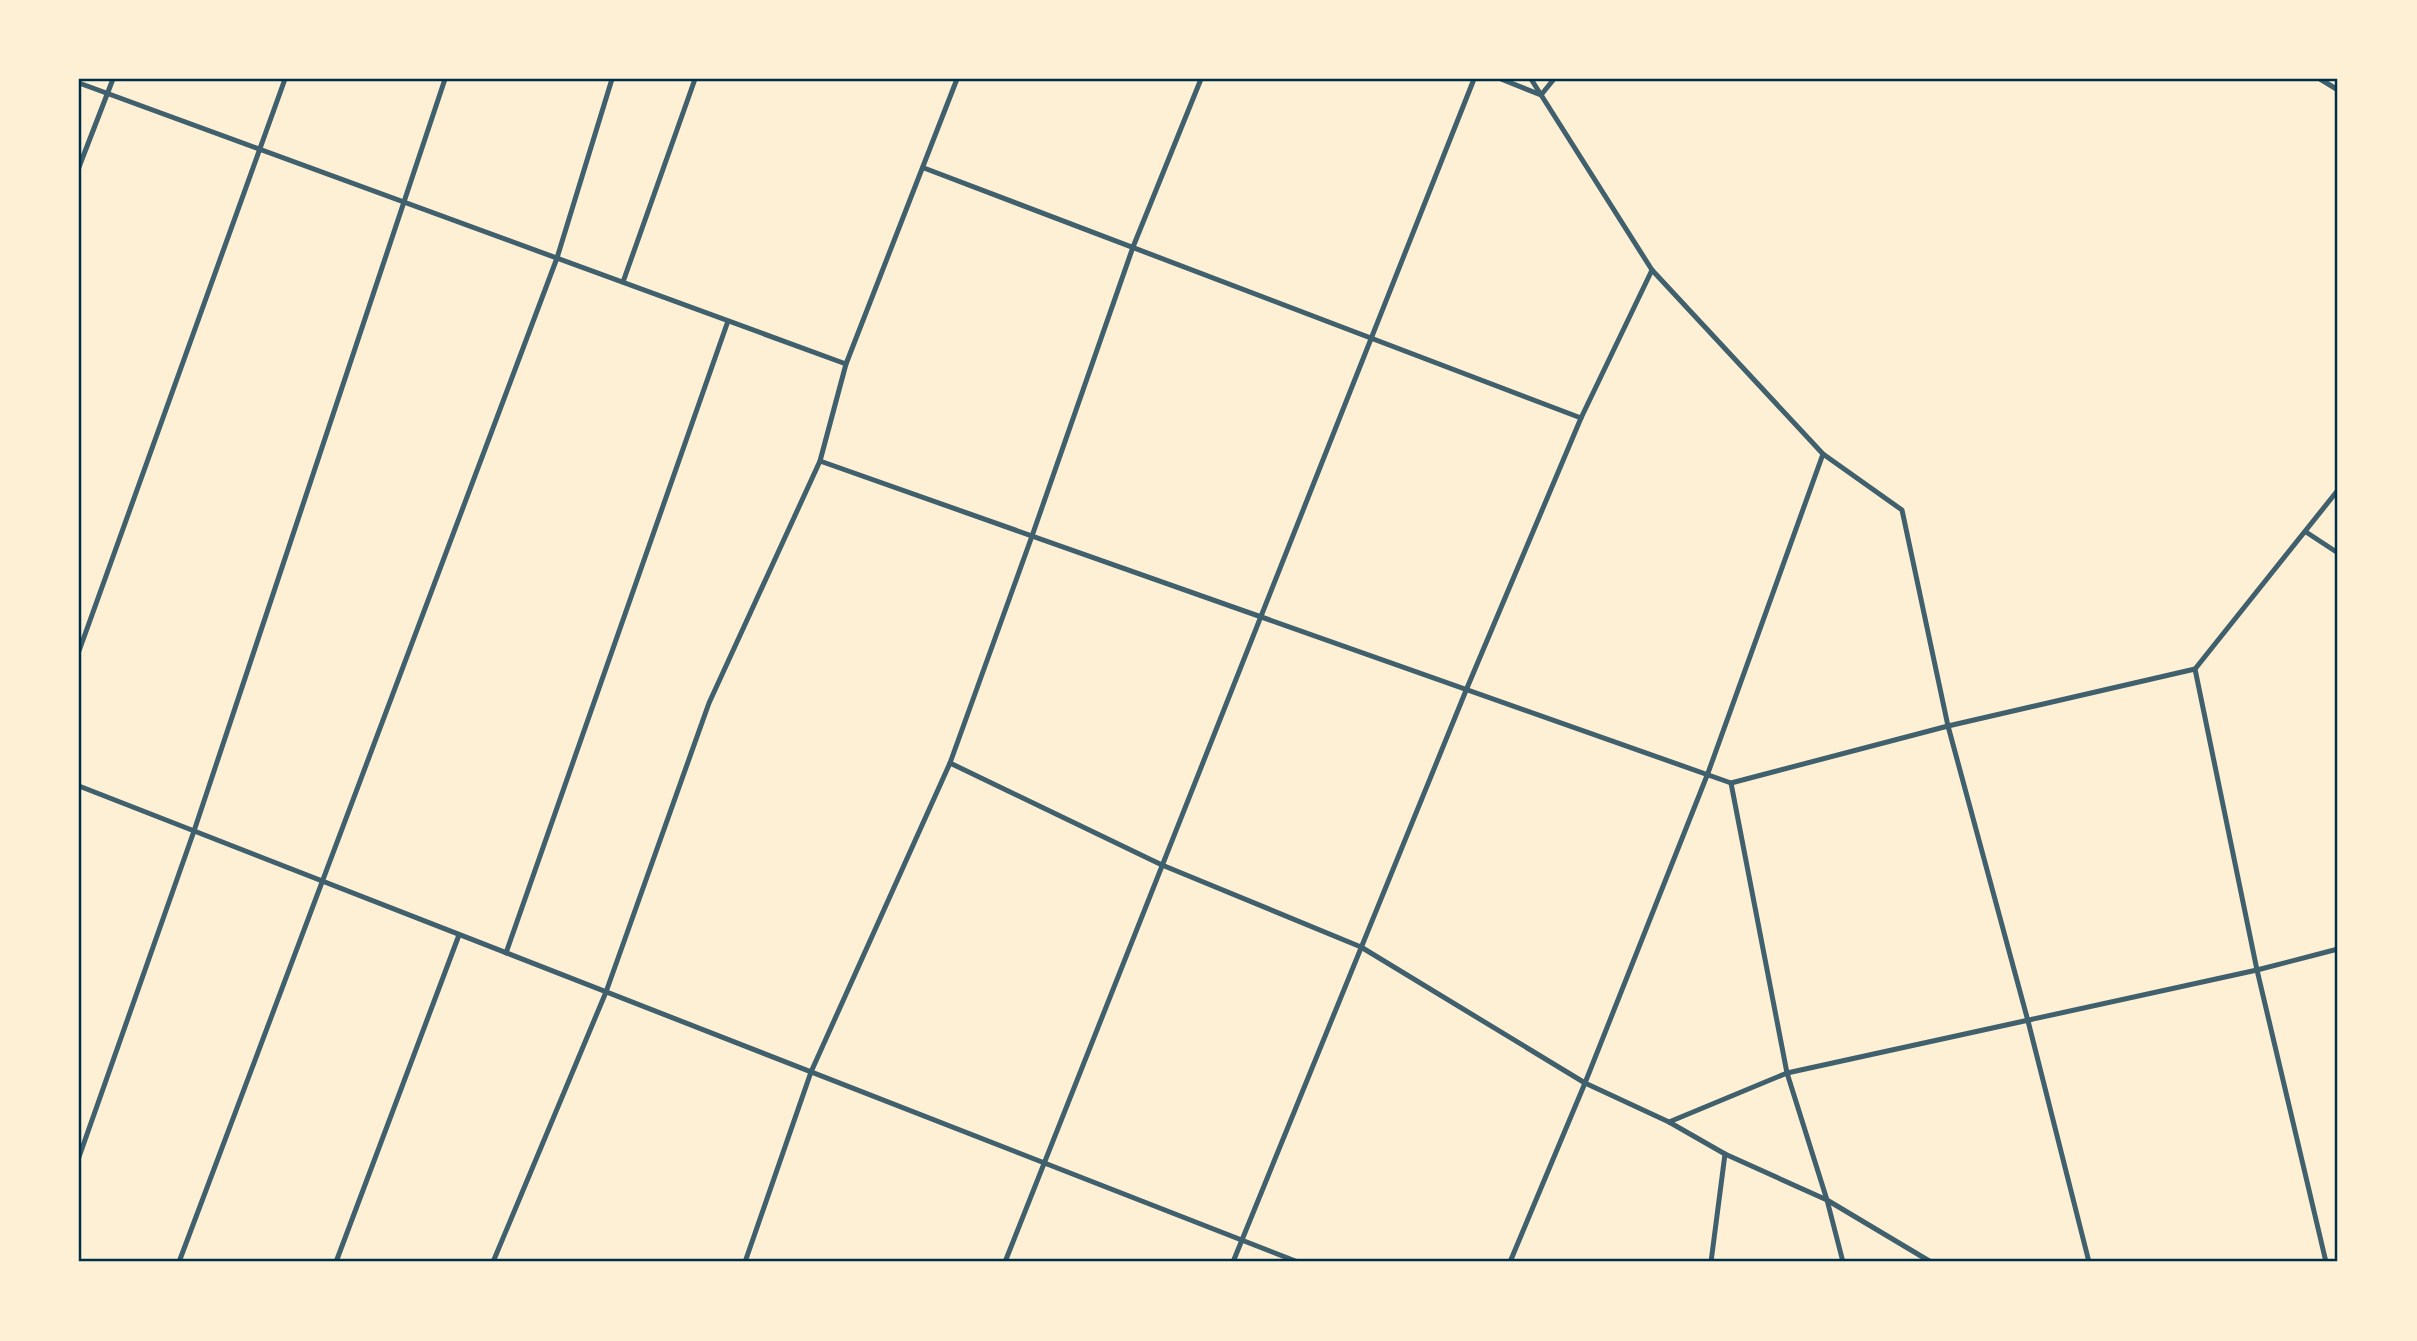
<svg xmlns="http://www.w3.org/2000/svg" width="2417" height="1341" viewBox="0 0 2417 1341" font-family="Bitter,serif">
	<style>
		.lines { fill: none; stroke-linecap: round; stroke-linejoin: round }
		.service { stroke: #3f606c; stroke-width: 5 }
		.neatline { fill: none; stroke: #003049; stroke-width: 2.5 }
	</style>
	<rect width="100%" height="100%" fill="#fdf0d5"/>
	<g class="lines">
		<g class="service">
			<path d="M1501,79L1541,95L1554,79"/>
			<path d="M1531,79L1652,270L1823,454L1902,510L1948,726L2028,1021L2089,1262"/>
			<path d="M2320,79L2338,90"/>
			<path d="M79,83L846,364"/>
			<path d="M79,167L113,79"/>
			<path d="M924,168L1581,418"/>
			<path d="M623,282L695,79"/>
			<path d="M820,461L1731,783L1948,726L2195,669L2338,490"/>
			<path d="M2306,532L2338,553"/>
			<path d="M79,651L285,79"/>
			<path d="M2195,669L2257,970L2326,1262"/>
			<path d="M950,763L1162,865L1361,947L1585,1083L1669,1122L1725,1154L1827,1200L1931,1262"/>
			<path d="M1731,783L1787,1073L1827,1200L1843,1262"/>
			<path d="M79,786L1298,1262"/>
			<path d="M506,953L728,321"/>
			<path d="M1669,1122L1787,1073L2257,970L2338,949"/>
			<path d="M79,1157L194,831L445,79"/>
			<path d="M179,1262L557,258L612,79"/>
			<path d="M336,1262L459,935"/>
			<path d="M493,1262L606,992L709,703L820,461L846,364L957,79"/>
			<path d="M745,1262L811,1072L950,763L1032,536L1133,247L1201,79"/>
			<path d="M1005,1262L1474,79"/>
			<path d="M1233,1262L1467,688L1581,418L1652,270"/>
			<path d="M1510,1262L1585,1083L1708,773L1823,454"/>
			<path d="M1711,1262L1725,1154"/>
		</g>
	</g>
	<rect width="2417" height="1341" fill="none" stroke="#fdf0d5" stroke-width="161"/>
	<rect x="80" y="80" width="2256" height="1180" class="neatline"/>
</svg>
